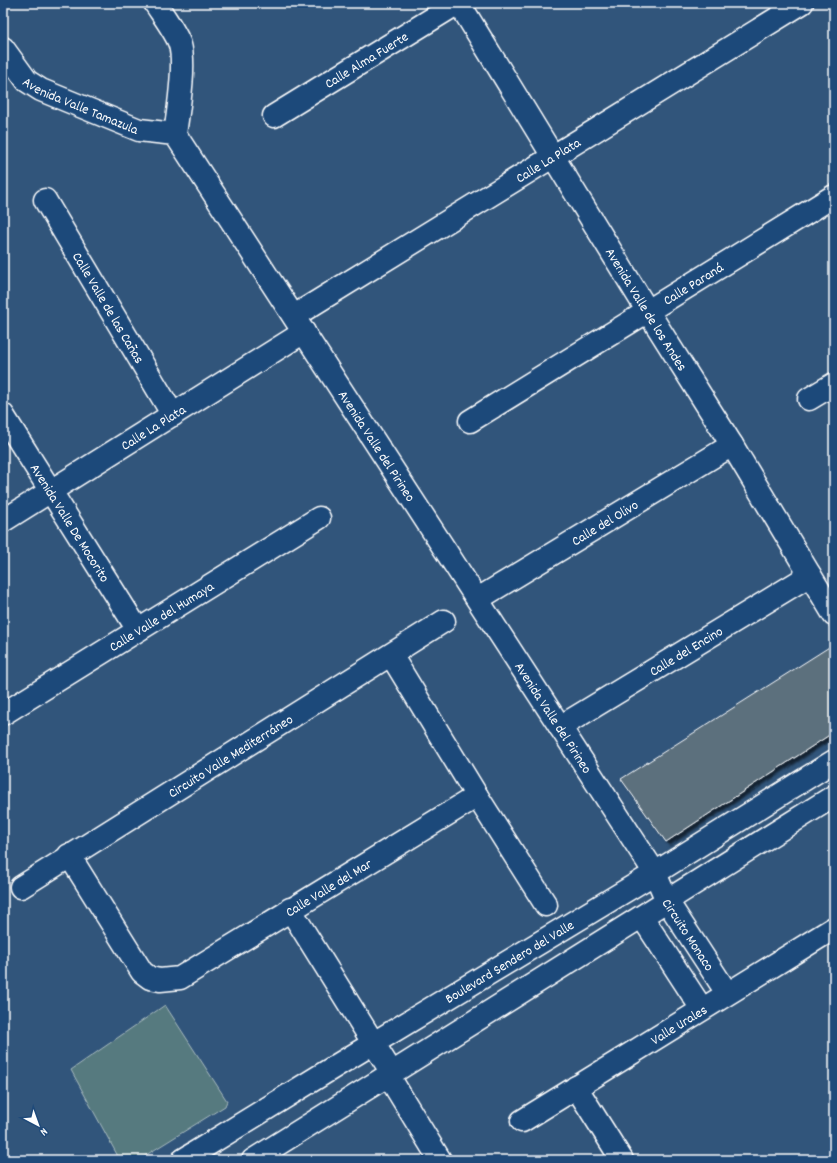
<svg xmlns="http://www.w3.org/2000/svg" width="837" height="1163" viewBox="0 0 837 1163" font-family="Dekko,sans-serif">
	<style>
		.green { fill: #567a7f; stroke: #aabcbf }
		.building { fill: #5b6f7d; stroke: #fff; filter: url(#shadow) }
		.lines { fill: none; stroke-linecap: round; stroke-linejoin: round }
		.minor-casing { stroke: #fff; stroke-width: 25 }
		.minor { stroke: #1f4a7a; stroke-width: 22 }
		.labels { text-anchor: middle; stroke-width: 3.5; stroke-linejoin: round; paint-order: stroke }
		.street-label { font-size: 14px; fill: #fff; stroke: #1f4a7a }
	</style>
	<defs>
		<filter id="shadow"><feDropShadow dx="3.5" dy="3.5" stdDeviation="1" flood-color="#0009"/></filter>
	</defs>
	<rect width="100%" height="100%" fill="#31557b"/>
	<filter id="ink" filterUnits="userSpaceOnUse"><feTurbulence type="fractalNoise" baseFrequency=".025" numOctaves="2"/><feDisplacementMap in="SourceGraphic" scale="8" xChannelSelector="R" yChannelSelector="G"/><feConvolveMatrix kernelMatrix="1 2 1 2 8 2 1 2 1" color-interpolation-filters="sRGB"/></filter>
	<g filter="url(#ink)">
		<path class="green" d="M165,1005L227,1101L225,1106L138,1160H120L71,1070Z"/>
		<path class="building" d="M834,644V732L666,842L621,779Z"/>
		<g class="lines">
			<defs>
				<g id="minor">
					<path id="s1" d="M155,3C162,14 177,34 180,45C186,65 178,112 175,134L655,873L667,901L727,993"/>
					<path id="s2" d="M459,3L647,310L732,445L834,615"/>
					<path id="s3" d="M3,48L27,81L41,90L139,130L175,134"/>
					<path id="s4" d="M274,116L458,3"/>
					<path id="s5" d="M45,200L173,415"/>
					<path id="s6" d="M294,316L802,3"/>
					<path d="M809,399L834,384"/>
					<path id="s7" d="M3,415L138,630"/>
					<path id="s8" d="M470,421L834,196"/>
					<path id="s9" d="M3,521L304,332"/>
					<path id="s10" d="M478,599L732,445"/>
					<path d="M391,655L477,796L546,905"/>
					<path id="s11" d="M3,714L319,518"/>
					<path id="s12" d="M560,727L810,575"/>
					<path id="s13" d="M69,855L142,972L150,978L160,980L180,978L477,796"/>
					<path id="s14" d="M21,887L444,621"/>
					<path d="M290,909L392,1073"/>
					<path d="M642,917L702,1009"/>
					<path d="M388,1075L440,1160"/>
					<path d="M576,1087L622,1160"/>
					<path id="s15" d="M522,1121L834,928"/>
					<path id="s16" d="M183,1160L339,1064L655,873L834,761"/>
					<path d="M253,1160L834,796"/>
				</g>
			</defs>
			<use href="#minor" class="minor-casing"/>
			<use href="#minor" class="minor"/>
		</g>
	</g>
	<g class="labels">
		<g class="street-label">
			<text dy="5" stroke="none"><textPath href="#s4" startOffset="108">Calle Alma Fuerte</textPath></text>
			<text dy="5" stroke="none"><textPath href="#s3" startOffset="100">Avenida Valle Tamazula</textPath></text>
			<text dy="5" stroke="none"><textPath href="#s6" startOffset="298">Calle La Plata</textPath></text>
			<text dy="5" stroke="none"><textPath href="#s8" startOffset="262">Calle Paraná</textPath></text>
			<text dy="5" stroke="none"><textPath href="#s5" startOffset="125">Calle Valle de las Cañas</textPath></text>
			<text dy="5" stroke="none"><textPath href="#s2" startOffset="359">Avenida Valle de los Andes</textPath></text>
			<text dy="5" stroke="none"><textPath href="#s9" startOffset="177">Calle La Plata</textPath></text>
			<text dy="5" stroke="none"><textPath href="#s1" startOffset="510">Avenida Valle del Pirineo</textPath></text>
			<text dy="5" stroke="none"><textPath href="#s7" startOffset="127">Avenida Valle De Mocorito</textPath></text>
			<text dy="5" stroke="none"><textPath href="#s10" startOffset="148">Calle del Olivo</textPath></text>
			<text dy="5" stroke="none"><textPath href="#s11" startOffset="186">Calle Valle del Humaya</textPath></text>
			<text dy="5" stroke="none"><textPath href="#s12" startOffset="147">Calle del Encino</textPath></text>
			<text dy="5" stroke="none"><textPath href="#s1" startOffset="834">Avenida Valle del Pirineo</textPath></text>
			<text dy="5" stroke="none"><textPath href="#s14" startOffset="247">Circuito Valle Mediterráneo</textPath></text>
			<text dy="5" stroke="none"><textPath href="#s13" startOffset="352">Calle Valle del Mar</textPath></text>
			<text dy="5" stroke="none"><textPath href="#s1" startOffset="1090">Circuito Monaco</textPath></text>
			<text dy="5" stroke="none"><textPath href="#s16" startOffset="382">Boulevard Sendero del Valle</textPath></text>
			<text dy="5" stroke="none"><textPath href="#s15" startOffset="184">Valle Urales</textPath></text>
		</g>
	</g>
	<rect width="837" height="1163" fill="none" stroke="#1f4a7a" stroke-width="16"/>
	<rect x="8" y="8" width="821" height="1147" fill="none" stroke="#fff" stroke-width="1.5" filter="url(#ink)"/>
	<g transform="translate(38 1125) rotate(139)" stroke="#1f4a7a" stroke-width="3" paint-order="stroke">
	<path d="M0-3L7 15L0 10L-7 15Z" fill="#ffffff"/>
	<text y="-6" font-size="11" font-weight="bold" text-anchor="middle" fill="#ffffff">N</text>
	</g>
</svg>
